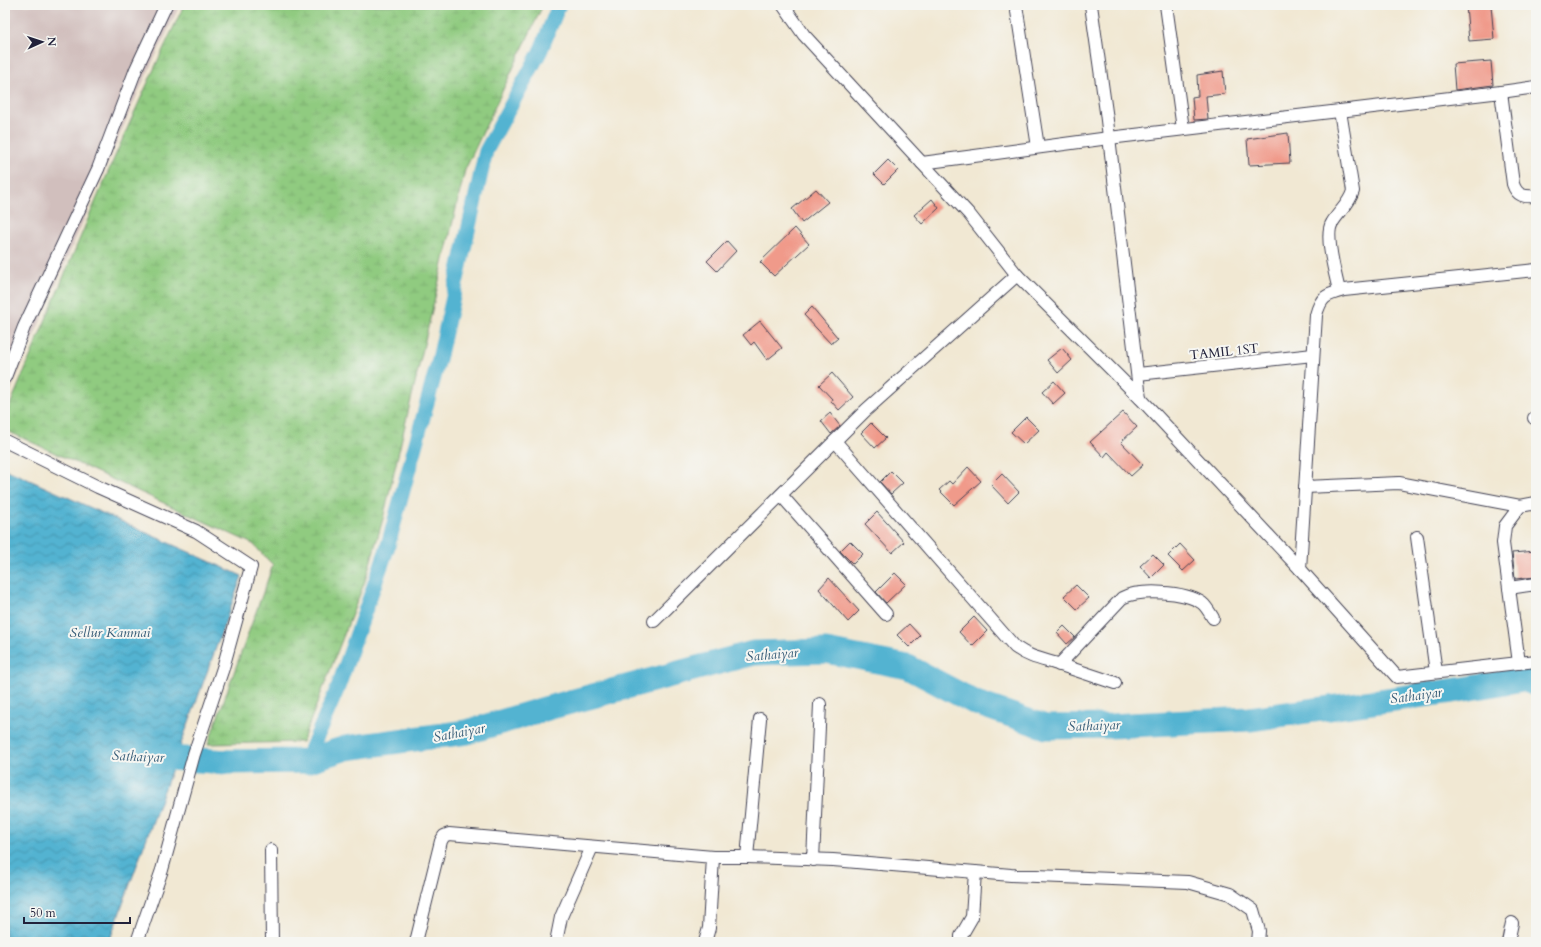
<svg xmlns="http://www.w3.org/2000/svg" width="1541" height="947" viewBox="0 0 1541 947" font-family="Cardo,serif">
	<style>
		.industrial { fill: #d1bfbd }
		.wetland { fill: url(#wetland-marsh); stroke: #59765e }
		.water { fill: url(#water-waves); stroke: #3a6a86 }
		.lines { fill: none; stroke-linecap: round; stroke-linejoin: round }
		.canal { stroke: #53b3d1; stroke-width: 15 }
		.river { stroke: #53b3d1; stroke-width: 25 }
		.building { fill: #f09a8a }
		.minor-casing { stroke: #414052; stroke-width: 14 }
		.minor { stroke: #fff; stroke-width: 12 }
		.labels { text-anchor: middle; stroke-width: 4; stroke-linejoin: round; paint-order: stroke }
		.street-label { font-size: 13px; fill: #22223b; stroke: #f6f6f2 }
		.water-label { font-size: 14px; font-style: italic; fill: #365c77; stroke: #f6f6f2 }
	</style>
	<defs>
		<pattern id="wetland-marsh" width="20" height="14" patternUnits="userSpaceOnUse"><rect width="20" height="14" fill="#90cb80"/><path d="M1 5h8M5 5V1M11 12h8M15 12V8" fill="none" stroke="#7cae70"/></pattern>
		<pattern id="water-waves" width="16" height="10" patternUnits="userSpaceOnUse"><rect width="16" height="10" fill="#53b3d1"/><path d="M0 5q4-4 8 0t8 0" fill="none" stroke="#4491ab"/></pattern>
	</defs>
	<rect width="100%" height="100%" fill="#f6f6f2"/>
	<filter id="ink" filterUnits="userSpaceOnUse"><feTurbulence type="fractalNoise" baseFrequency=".025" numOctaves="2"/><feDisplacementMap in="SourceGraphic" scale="8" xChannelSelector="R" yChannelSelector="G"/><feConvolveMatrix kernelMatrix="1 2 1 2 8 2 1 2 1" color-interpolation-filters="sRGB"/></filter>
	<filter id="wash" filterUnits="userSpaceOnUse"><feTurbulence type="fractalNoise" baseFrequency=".012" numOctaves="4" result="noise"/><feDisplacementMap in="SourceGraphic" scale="16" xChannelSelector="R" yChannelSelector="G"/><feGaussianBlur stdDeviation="0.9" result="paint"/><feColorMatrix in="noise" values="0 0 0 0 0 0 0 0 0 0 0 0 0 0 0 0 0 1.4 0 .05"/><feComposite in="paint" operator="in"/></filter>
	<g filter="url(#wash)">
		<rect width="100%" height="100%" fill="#f1e8d3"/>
		<path class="industrial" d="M5,5H180L137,95L5,404Z"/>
		<path class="wetland" d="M184,5H543L465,170L383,519L365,581L302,742L208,744L273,565L253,544L5,430V417C63,279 119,140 184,5Z"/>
		<path class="water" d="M5,469L242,576L109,942H5Z"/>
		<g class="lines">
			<path class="canal" d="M306,761L337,690L387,549L439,359L486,151L540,52L559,5"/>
			<path class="river" d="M141,756L227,762L306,761L346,748L467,732L548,708L753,653L826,651L908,667L976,703L1046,727L1110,726L1250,719L1459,690L1523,679L1536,684"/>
		</g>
		<g id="blocks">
			<g class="building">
				<path d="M1466,5H1491L1494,39L1469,41Z"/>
				<path d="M1491,61L1493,85L1455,90L1453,64Z"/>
				<path d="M1223,71L1225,94L1206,96L1208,119L1194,120L1192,97L1198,96L1197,75Z"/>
				<path d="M1288,133L1290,163L1249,165L1247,139Z"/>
				<path d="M888,160L898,170L884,184L874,174Z"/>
				<path d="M816,189L828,202L802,223L792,209Z"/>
				<path d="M932,199L939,208L922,224L914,215Z"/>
				<path d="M795,228L809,244L774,276L760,262Z"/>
				<path d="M727,241L736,251L717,271L707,261Z"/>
				<path d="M812,307L838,338L831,344L804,315Z"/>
				<path d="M760,321L782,348L767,360L754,342L751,345L743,335Z"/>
				<path d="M1062,348L1072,360L1058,373L1047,360Z"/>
				<path d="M832,373L853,397L839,410L831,401L832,399L819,385Z"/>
				<path d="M1054,381L1065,393L1053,404L1042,392Z"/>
				<path d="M1123,412L1137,427L1121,442L1143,465L1131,476L1108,452L1104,457L1090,442Z"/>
				<path d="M830,413L840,426L831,434L821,421Z"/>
				<path d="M1026,417L1039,430L1024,444L1011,432Z"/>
				<path d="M871,423L886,438L875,448L861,433Z"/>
				<path d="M968,467L981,481L954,505L939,490L949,481L952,484Z"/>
				<path d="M891,471L903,483L891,494L880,482Z"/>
				<path d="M1002,474L1019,492L1008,503L991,485Z"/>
				<path d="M877,512L904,542L892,553L865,524Z"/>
				<path d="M850,541L863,554L853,564L840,551Z"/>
				<path d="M1180,544L1195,560L1183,571L1168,556Z"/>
				<path d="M1536,551V577L1515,579L1512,553Z"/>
				<path d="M1153,554L1164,565L1151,578L1140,566Z"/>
				<path d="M895,573L906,584L886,603L876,592Z"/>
				<path d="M829,578L859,611L848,622L819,589Z"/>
				<path d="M1076,585L1089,598L1077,609L1064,596Z"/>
				<path d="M974,617L987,631L972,646L959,632Z"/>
				<path d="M909,624L920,636L909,647L897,635Z"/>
				<path d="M1064,626L1075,637L1067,644L1057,633Z"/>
			</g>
		</g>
	</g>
	<g filter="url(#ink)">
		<use href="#blocks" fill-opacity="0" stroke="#414052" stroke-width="1"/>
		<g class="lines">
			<defs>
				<g id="minor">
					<path d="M783,5L804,35L969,214L1017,275L1140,398L1300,569L1397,677L1536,661"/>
					<path d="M1016,5L1038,147"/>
					<path d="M1091,5L1106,112L1140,398"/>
					<path d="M1166,5L1183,129"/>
					<path d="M1501,92L1536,87"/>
					<path d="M922,163L1109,138L1501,92L1513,184C1517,196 1524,197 1536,196"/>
					<path d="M1339,291C1336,276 1324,235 1332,223C1339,211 1349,205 1353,191L1340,111"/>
					<path d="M1138,374L1313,355"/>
					<path d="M5,377L24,327L98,169L136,69L166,5"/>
					<path d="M1534,418H1536"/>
					<path d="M5,441L98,487L196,531L251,567L223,668L194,754L162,870L137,942"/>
					<path d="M835,441L1015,647C1032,659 1043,659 1061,665C1079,671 1097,677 1115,683"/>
					<path d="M1305,487L1399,483L1520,506"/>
					<path d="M781,495L886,614"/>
					<path d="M1417,537L1436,672"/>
					<path d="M1300,569L1316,315C1321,297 1325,295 1344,290L1536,270"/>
					<path d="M1509,588L1536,584"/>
					<path d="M654,621L866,410L1017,275"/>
					<path d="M1519,663L1503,543L1505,526L1520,506L1536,503"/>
					<path d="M1059,665L1122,598C1140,589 1184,591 1202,603C1206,606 1210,613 1213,618"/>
					<path d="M271,850L272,942"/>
					<path d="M747,857L760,719"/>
					<path d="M813,860L820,704"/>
					<path d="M416,942L441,841L444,836L449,834L713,857H747L833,860L1011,875L1188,882L1230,894L1253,910L1259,931L1258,942"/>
					<path d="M556,942L561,917L592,847"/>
					<path d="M705,942L709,928L713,857"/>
					<path d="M961,942V936L972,917L975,872"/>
					<path d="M1508,942L1512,923"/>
				</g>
			</defs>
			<use href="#minor" class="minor-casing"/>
			<use href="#minor" class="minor"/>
		</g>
	</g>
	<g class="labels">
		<g class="street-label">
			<text transform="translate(1224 351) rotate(-6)" y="5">TAMIL 1ST</text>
		</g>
		<g class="water-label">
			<text x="110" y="637">Sellur Kanmai</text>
			<text transform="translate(772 654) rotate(-5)" y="5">Sathaiyar</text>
			<text transform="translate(1416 695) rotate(-8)" y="5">Sathaiyar</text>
			<text transform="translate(1094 725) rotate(-2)" y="5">Sathaiyar</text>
			<text transform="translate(459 732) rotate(-11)" y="5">Sathaiyar</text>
			<text transform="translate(138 756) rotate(2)" y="5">Sathaiyar</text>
		</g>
	</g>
	<rect width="1541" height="947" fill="none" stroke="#f6f6f2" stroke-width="20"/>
	<g transform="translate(42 42) rotate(87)" stroke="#f6f6f2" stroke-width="3" paint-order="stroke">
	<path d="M0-3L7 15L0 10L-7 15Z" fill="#22223b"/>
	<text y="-6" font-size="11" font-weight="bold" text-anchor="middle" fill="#22223b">N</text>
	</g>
	<path d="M24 917v6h106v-6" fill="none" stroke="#22223b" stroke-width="2"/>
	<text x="30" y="917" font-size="12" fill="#22223b" stroke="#f6f6f2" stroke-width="3" paint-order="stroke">50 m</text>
</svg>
